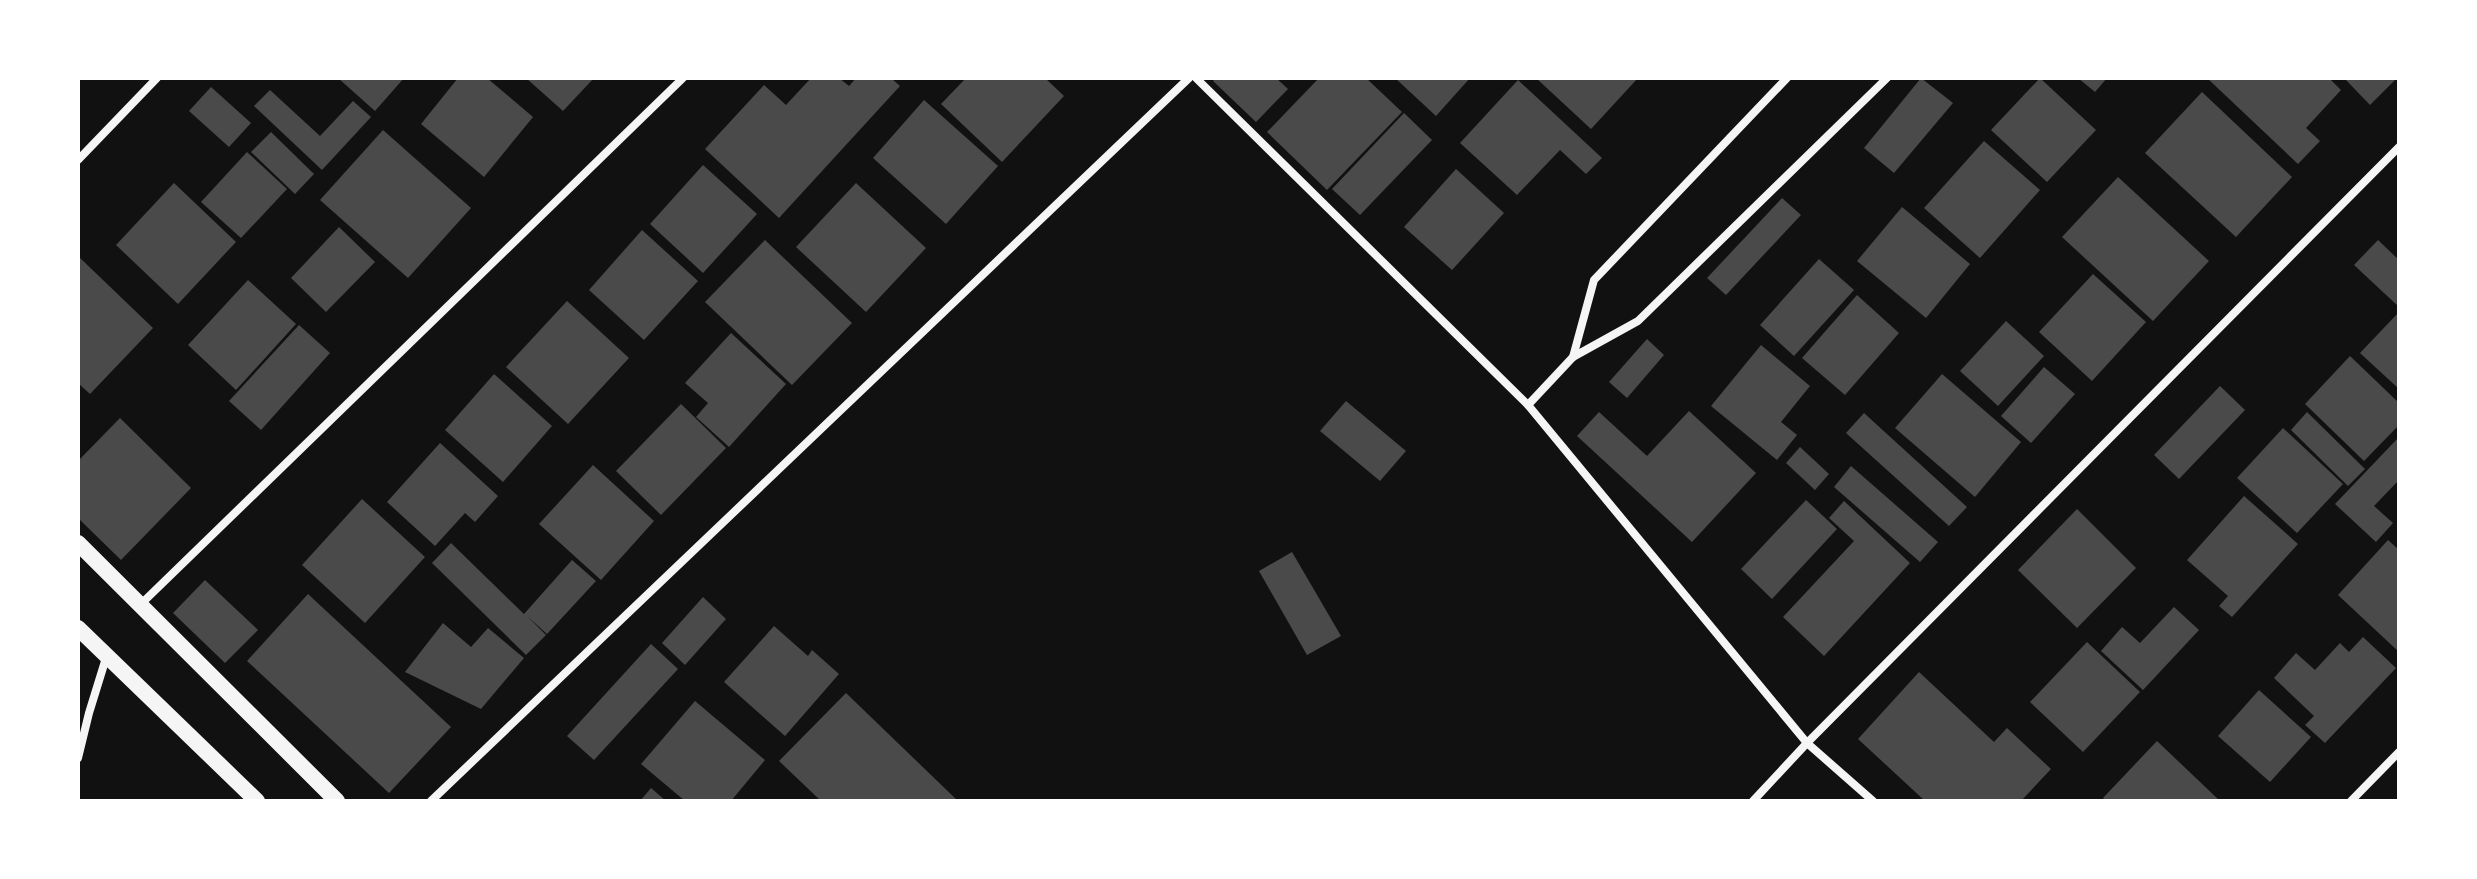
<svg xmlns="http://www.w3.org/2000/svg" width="2477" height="879" viewBox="0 0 2477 879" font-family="'Nunito Sans',sans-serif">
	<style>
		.building { fill: #4a4a4a }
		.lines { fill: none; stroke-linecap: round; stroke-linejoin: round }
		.minor { stroke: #f5f5f5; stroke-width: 8 }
		.secondary { stroke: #f5f5f5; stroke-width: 16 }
	</style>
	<rect width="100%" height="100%" fill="#111"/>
	<g class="building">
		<path d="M338,78H404L375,111Z"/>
		<path d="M458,78H487L533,117L484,177L421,124Z"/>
		<path d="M526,78H594L563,111Z"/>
		<path d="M811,78H839L849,86L856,78H891L900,86L779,218L705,149L764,85L786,105Z"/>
		<path d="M966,78H1045L1064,96L1002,162L941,104Z"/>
		<path d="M1216,78H1276L1288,89L1256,122L1213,81Z"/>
		<path d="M1319,78H1366L1402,112L1327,190L1267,132Z"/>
		<path d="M1395,78H1470L1436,116Z"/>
		<path d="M1536,78H1638L1591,129Z"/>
		<path d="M1921,78L1953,103L1894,173L1864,148Z"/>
		<path d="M2040,78L2096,130L2047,182L1991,130Z"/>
		<path d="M2078,78H2107L2095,92Z"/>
		<path d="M2207,78H2329L2341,90L2306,128L2320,141L2298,164Z"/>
		<path d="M2344,78H2397L2370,105Z"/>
		<path d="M1518,80L1602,158L1586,174L1560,150L1517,195L1460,143Z"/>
		<path d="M211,87L251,123L229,147L189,111Z"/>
		<path d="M270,90L320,136L353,101L371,117L322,170L254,106Z"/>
		<path d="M2202,92L2292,177L2236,237L2145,153Z"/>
		<path d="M924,100L998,166L946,224L873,158Z"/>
		<path d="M1404,113L1432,140L1360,215L1332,189Z"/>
		<path d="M383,130L471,208L408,278L320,200Z"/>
		<path d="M271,132L314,174L295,194L251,152Z"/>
		<path d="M1984,141L2040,190L1980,258L1924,208Z"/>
		<path d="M247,152L287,189L241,238L201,202Z"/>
		<path d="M703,165L757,214L703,273L650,224Z"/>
		<path d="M1456,169L1504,213L1452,270L1404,227Z"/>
		<path d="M2118,177L2209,261L2153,321L2062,237Z"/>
		<path d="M174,183L236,242L178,304L116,245Z"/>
		<path d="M856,183L926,248L866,312L796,247Z"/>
		<path d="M1782,198L1801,215L1726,295L1707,278Z"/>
		<path d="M1902,207L1970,264L1926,318L1857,261Z"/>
		<path d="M339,227L375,262L326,312L291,278Z"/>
		<path d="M642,230L698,281L644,340L589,290Z"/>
		<path d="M765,240L852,323L792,385L705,302Z"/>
		<path d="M2378,240L2399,260V307L2354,265Z"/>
		<path d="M78,256L153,328L90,394L78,383Z"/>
		<path d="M1819,259L1854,290L1794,356L1760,325Z"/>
		<path d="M2093,274L2146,322L2092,381L2039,332Z"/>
		<path d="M248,280L296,324L236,390L188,345Z"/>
		<path d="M1857,295L1899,333L1845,395L1802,358Z"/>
		<path d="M567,301L629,358L568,424L506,367Z"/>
		<path d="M2399,312V389L2360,353Z"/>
		<path d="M2006,321L2044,356L1998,406L1960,371Z"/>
		<path d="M299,325L330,353L261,430L229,401Z"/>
		<path d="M731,333L786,384L729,447L696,417L708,403L685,383Z"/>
		<path d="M1647,339L1664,355L1627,398L1609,382Z"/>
		<path d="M1761,345L1810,386L1781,422L1797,435L1777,460L1711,406Z"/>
		<path d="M2350,356L2399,403V425L2364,461L2305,404Z"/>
		<path d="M2044,367L2075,394L2031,443L2001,416Z"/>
		<path d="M494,374L552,426L503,482L445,430Z"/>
		<path d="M1942,374L2021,442L1975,497L1895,428Z"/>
		<path d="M2220,386L2245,410L2179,479L2154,455Z"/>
		<path d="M1346,401L1406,451L1380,481L1320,431Z"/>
		<path d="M681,404L726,448L661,515L616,471Z"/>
		<path d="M1689,411L1756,473L1692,542L1577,436L1599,412L1647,456Z"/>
		<path d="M2307,412L2365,469L2348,486L2291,430Z"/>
		<path d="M1864,413L1967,507L1949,526L1846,433Z"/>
		<path d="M120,418L191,488L121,560L78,518V461Z"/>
		<path d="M2283,428L2343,484L2297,533L2237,478Z"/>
		<path d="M2399,437V480L2374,506L2393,523L2376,542L2335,504Z"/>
		<path d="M440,443L498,496L475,522L465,513L435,546L387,502Z"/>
		<path d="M1800,447L1829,474L1815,490L1786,463Z"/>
		<path d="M593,465L654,521L601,580L539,524Z"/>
		<path d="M1851,466L1938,542L1920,562L1834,487Z"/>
		<path d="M2244,496L2298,544L2232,617L2219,606L2228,596L2187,560Z"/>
		<path d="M362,499L425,557L365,623L302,565Z"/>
		<path d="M1806,500L1837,529L1772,599L1741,569Z"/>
		<path d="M1844,501L1910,563L1824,656L1783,617L1854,541L1829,518Z"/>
		<path d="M2077,509L2136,568L2077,628L2018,570Z"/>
		<path d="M2388,540L2399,550V652L2338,595Z"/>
		<path d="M451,543L524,614L572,560L596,581L547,634L527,616L546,635L526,655L432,563Z"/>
		<path d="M1292,552L1341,636L1307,655L1259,571Z"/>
		<path d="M205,580L258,630L225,663L173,613Z"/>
		<path d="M308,594L451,727L389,793L247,661Z"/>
		<path d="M703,597L726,619L685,665L662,643Z"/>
		<path d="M2174,607L2199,630L2143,690L2101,651L2122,627L2140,643Z"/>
		<path d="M443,623L471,647L488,628L524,658L481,709L405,672Z"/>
		<path d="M774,626L808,656L812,650L839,674L785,736L724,682Z"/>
		<path d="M2363,637L2396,668L2325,743L2305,725L2314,716L2274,678L2296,653L2315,670L2340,643L2349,652Z"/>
		<path d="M2087,642L2140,692L2083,752L2030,702Z"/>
		<path d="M651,644L678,669L594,760L567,736Z"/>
		<path d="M1919,672L1994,742L2007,728L2051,769L2021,801H1925L1858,739Z"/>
		<path d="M2259,690L2311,737L2270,782L2218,736Z"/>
		<path d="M846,693L958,801H821L779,761Z"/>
		<path d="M695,701L765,760L731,801H685L641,764Z"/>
		<path d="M2157,741L2220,801H2106L2103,798Z"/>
		<path d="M651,788L666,801H640Z"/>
	</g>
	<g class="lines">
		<g class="minor">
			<path d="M1196,78L1528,405L1807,743L1873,801"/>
			<path d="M78,160L157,78"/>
			<path d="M1573,357L1594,280L1787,78"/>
			<path d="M1528,405L1573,357L1638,321L1887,78"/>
			<path d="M141,604L683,78"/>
			<path d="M78,758L89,713L106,658"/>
			<path d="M431,801L1189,78"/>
			<path d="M1753,801L1807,743L2399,147"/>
			<path d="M2351,801L2399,752"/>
		</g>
		<g class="secondary">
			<path d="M78,543L337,801"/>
			<path d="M78,628L257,801"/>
		</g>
	</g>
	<rect width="2477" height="879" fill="none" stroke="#ffffff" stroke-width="160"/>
</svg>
